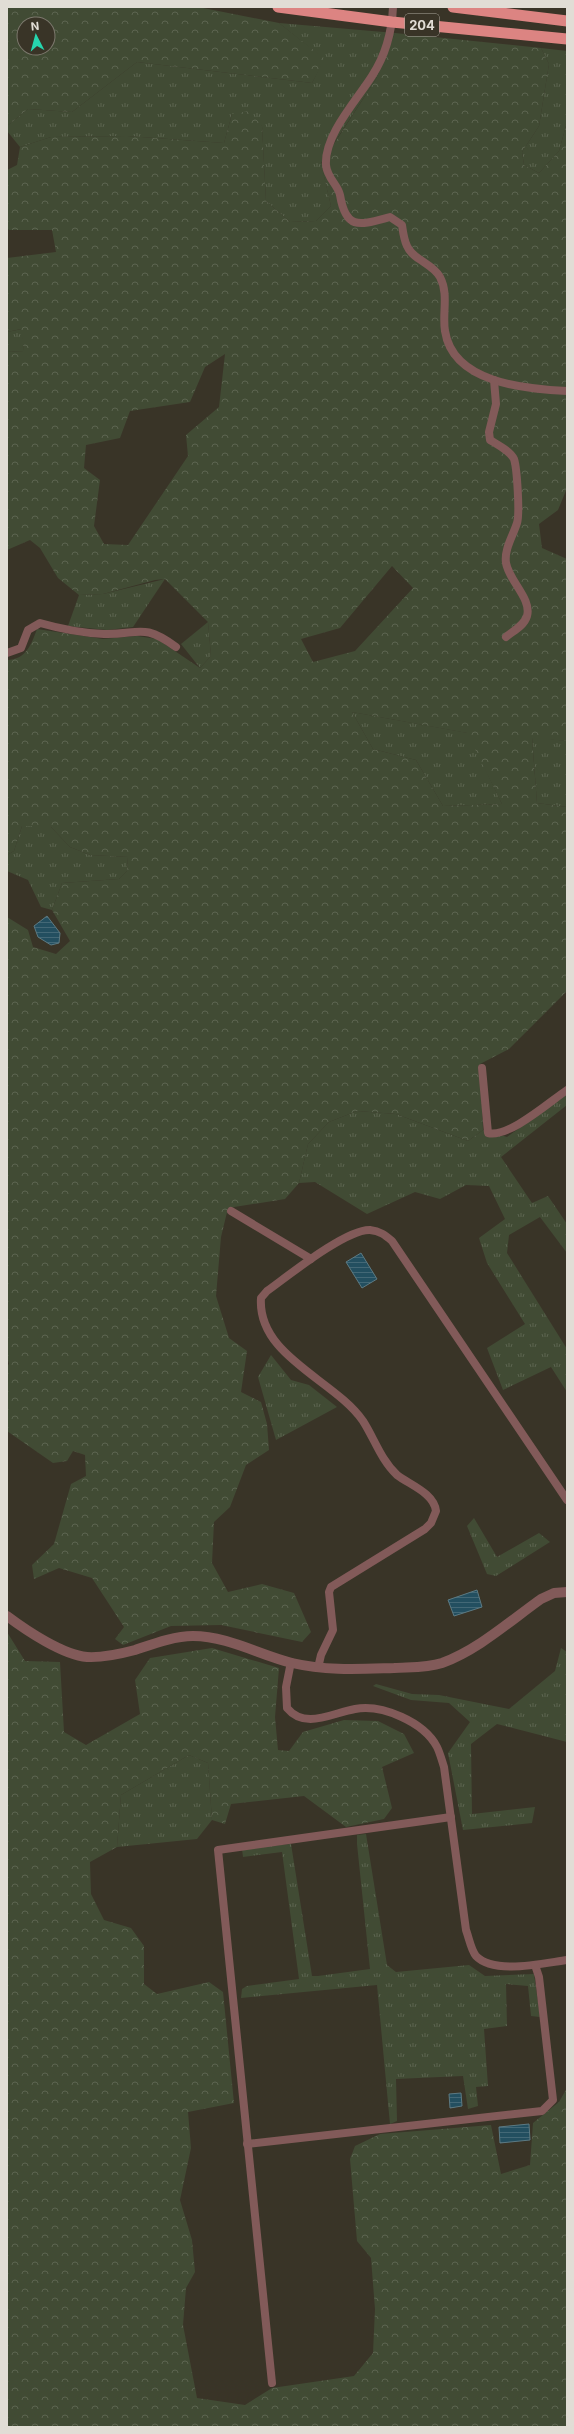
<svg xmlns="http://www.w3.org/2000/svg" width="574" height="2434" viewBox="0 0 574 2434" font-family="Inter,sans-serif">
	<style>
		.grass { fill: url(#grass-tufts) }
		.forest { fill: url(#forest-crowns); fill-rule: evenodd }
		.water { fill: url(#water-rules); stroke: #5c7a83 }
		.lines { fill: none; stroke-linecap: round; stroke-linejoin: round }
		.minor { stroke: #825a59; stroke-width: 8 }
		.tertiary { stroke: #825a59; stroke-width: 10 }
		.trunk { stroke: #dc8482; stroke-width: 11 }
		.labels { text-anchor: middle; stroke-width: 4; stroke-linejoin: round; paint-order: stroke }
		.shield { fill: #393427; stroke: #afaaa1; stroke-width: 1 }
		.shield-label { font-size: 13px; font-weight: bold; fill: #e1ddd5 }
	</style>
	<defs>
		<pattern id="grass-tufts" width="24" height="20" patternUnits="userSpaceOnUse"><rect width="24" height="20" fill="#414b34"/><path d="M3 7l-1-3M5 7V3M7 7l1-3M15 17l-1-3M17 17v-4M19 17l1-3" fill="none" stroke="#5c6450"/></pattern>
		<pattern id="forest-crowns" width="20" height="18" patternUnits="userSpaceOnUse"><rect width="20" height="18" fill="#414b34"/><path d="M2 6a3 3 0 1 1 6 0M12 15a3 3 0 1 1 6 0" fill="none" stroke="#5c6450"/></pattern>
		<pattern id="water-rules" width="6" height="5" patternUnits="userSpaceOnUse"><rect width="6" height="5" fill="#234f60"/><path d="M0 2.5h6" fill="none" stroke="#436876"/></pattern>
	</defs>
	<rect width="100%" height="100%" fill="#393427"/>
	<g class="grass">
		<path d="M279,23L395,33L376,79L321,163L331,206L316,221L290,222L266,201L262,126L232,114L224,143L127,136L51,137L20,147L7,131V126L28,109L72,112L137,62L312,83L324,59Z"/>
		<path d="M541,48L567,51V122L559,151L539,173L524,165L522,152L539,126L549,64Z"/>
		<path d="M22,329L24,351L7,352V332Z"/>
		<path d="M165,579L133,627L107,630L68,626L79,595L103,594Z"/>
		<path d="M208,622L211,656L200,668L181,644Z"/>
		<path d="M352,712L468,733L502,804L443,806L416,760L373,749Z"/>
		<path d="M532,737L567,741V807L537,803Z"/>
		<path d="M22,826H50L70,847L90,855L128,857L127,871L119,879L62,883L52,910L41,907L28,880L7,871V855L14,851Z"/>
		<path d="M567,1094V1105L501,1157L532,1203L548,1196L567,1224V1253L540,1217L509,1235L507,1253L567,1349V1392L551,1367L503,1390L487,1348L525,1324L487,1263L479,1238L505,1219L489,1186L466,1185L440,1199L415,1192L367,1214L315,1182L299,1183L308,1144L329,1122L357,1111L396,1114L468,1141L483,1130L507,1137Z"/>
		<path d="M271,1355L291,1380L309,1385L337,1407L276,1440L258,1377Z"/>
		<path d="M474,1518L497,1557L539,1533L550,1542L496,1576L487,1574L467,1526Z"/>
		<path d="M561,1648L567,1652V1742L497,1724L471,1744L472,1814L535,1807L532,1823L463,1830L448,1753L470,1722L449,1703L411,1700L373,1686L376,1684L412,1694L439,1695L509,1709L555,1671Z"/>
		<path d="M189,1755L208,1763L212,1820L197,1839L117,1847L121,1795Z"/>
		<path d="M366,1834L387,1965L396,1972L469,1965L485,1976L534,1974L540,2017L531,2016L528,1986L506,1984L507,2026L484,2029L488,2086L476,2087L478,2106L468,2109L463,2076L396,2079L397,2121L390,2124L377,1985L241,1998L242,1989L247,1986L299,1979L282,1852L243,1857L242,1849L291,1844L312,1976H318L370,1969L357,1844V1835Z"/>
	</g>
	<g class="forest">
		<path d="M7,7H198L279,23L325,59L312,83L137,62L72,112L28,109L7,126ZM24,24H48V48H24Z"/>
		<path d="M395,33L541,48L549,64L539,126L522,152L524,165L539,173L559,151L567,122V488L558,510L539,524L542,548L567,559V741L532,738L537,803L567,807V991L509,1049L480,1064L483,1130L468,1141L396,1114L357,1111L329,1122L308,1144L299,1183L285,1199L228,1208L221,1237L216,1296L229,1338L247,1351L241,1392L261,1402L267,1424L269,1450L246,1465L230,1507L214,1522L212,1563L228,1592L262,1584L294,1593L311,1632L302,1642L221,1625L171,1626L123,1645L115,1639L124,1627L92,1578L59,1568L34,1579L32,1565L54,1544L71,1484L86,1476L85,1455L73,1451L67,1461L53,1463L7,1431V1366L9,1364L7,1357V917L28,930L33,947L56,954L70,941L52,910L62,883L119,879L127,871L128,857L90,855L70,847L50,826H22L14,851L7,855V660C26,660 32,643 37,629L103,639L137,636L157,639L200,668L211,656L208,622L165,579L155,580L103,594L79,595L58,578L40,548L30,540L7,550V352L24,351L21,329L7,332V258L56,252L52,230H9L7,228V170L17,165L20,147L51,137L127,136L224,143L232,114L249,111L262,126L266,201L290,222L316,221L331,206L321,164L376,79ZM225,354L219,407L186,435L188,456L128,545L104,544L94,526L100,480L84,468L86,445L120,438L130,411L190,402L205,367ZM392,566L413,588L355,651L313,662L301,639L340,628ZM352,712L467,733L502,804L443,806L416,760L373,749Z"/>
		<path d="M7,1632L25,1661L60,1662L64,1732L86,1745L140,1714L135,1680L150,1658L212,1648L279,1668L275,1717L278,1750L289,1751L303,1732L344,1720L378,1721L404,1734L414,1753L382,1767L392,1808L384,1819L346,1827L304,1796L231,1804L225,1824L212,1820L208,1763L189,1755L121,1795L117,1847L90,1862L91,1894L104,1920L131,1928L144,1946V1984L157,1994L209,1982L223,1992L234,2103L188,2112L191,2148L180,2200L192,2240L195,2272L186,2288L183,2325L197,2398L245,2405L272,2388L354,2376L373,2353L375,2309L371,2258L357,2241L350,2159L355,2146L380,2134L491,2125L501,2174L530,2165L533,2123L559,2102L567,2088V2427H7Z"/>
	</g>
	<g class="water">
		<path d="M47,916L60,933L59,943L51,945L38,937L34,926Z"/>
		<path d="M361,1253L377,1279L362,1288L346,1262Z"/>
		<path d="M477,1590L482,1607L454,1616L448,1600Z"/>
		<path d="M461,2093L462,2106L450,2108L449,2094Z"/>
		<path d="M529,2124L530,2140L500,2143L499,2127Z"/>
	</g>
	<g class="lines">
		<g class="minor">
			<path d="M393,7C392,31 385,56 372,76C357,100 324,135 326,165C327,178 338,185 340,195C346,231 360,225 390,217L402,225C403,232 404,240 407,246C413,260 432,263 440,277C449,294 442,314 445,331C453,383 525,389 567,391"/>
			<path d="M494,380L496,404L489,432L490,440C498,445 510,451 514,459C517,468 520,514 517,523C513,536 504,549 506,563C509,581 532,599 527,616C524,626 513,631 506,637"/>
			<path d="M7,653L21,648L28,630L40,623C61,629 82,633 104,634C139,635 142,622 176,647"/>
			<path d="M482,1068L488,1133C509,1138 549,1102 567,1090"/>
			<path d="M231,1211L311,1259"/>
			<path d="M291,1662L286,1687L287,1708C305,1730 332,1713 355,1709C382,1704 424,1722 437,1747C440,1753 442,1761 444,1767L466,1930C469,1938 471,1950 476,1956C494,1975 544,1963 567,1960"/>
			<path d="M318,1668L321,1655L333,1630L329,1592L331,1587L425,1529L431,1523L436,1511C434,1493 410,1485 397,1475C381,1460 374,1438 363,1421C335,1380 257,1356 261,1298L267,1291C288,1276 346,1229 370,1230C380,1231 385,1235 392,1241L567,1500"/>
			<path d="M247,2144L542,2111L553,2100L539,1977L535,1965"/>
			<path d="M272,2383L218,1850L451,1817"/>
		</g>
		<path class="tertiary" d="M7,1616C27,1631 63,1655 87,1657C103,1658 120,1654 135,1650C153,1644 174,1636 193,1636C227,1636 260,1655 292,1663C327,1671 359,1669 394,1668C410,1667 427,1668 442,1663C478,1650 510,1621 541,1599L554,1593L567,1592"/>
		<g class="trunk">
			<path d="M278,7L392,22L567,39"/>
			<path d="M453,7L567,21"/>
		</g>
	</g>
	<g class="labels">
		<rect class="shield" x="405" y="14" width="34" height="22" rx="3"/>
		<g class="shield-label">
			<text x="422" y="30">204</text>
		</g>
	</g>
	<rect width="574" height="2434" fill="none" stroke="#e1ddd5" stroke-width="16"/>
	<g transform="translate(36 36) rotate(354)"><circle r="19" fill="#393427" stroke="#7c786d"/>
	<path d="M0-3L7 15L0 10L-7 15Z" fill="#26d5ae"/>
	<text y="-6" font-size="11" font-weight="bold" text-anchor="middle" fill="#e1ddd5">N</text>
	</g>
</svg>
